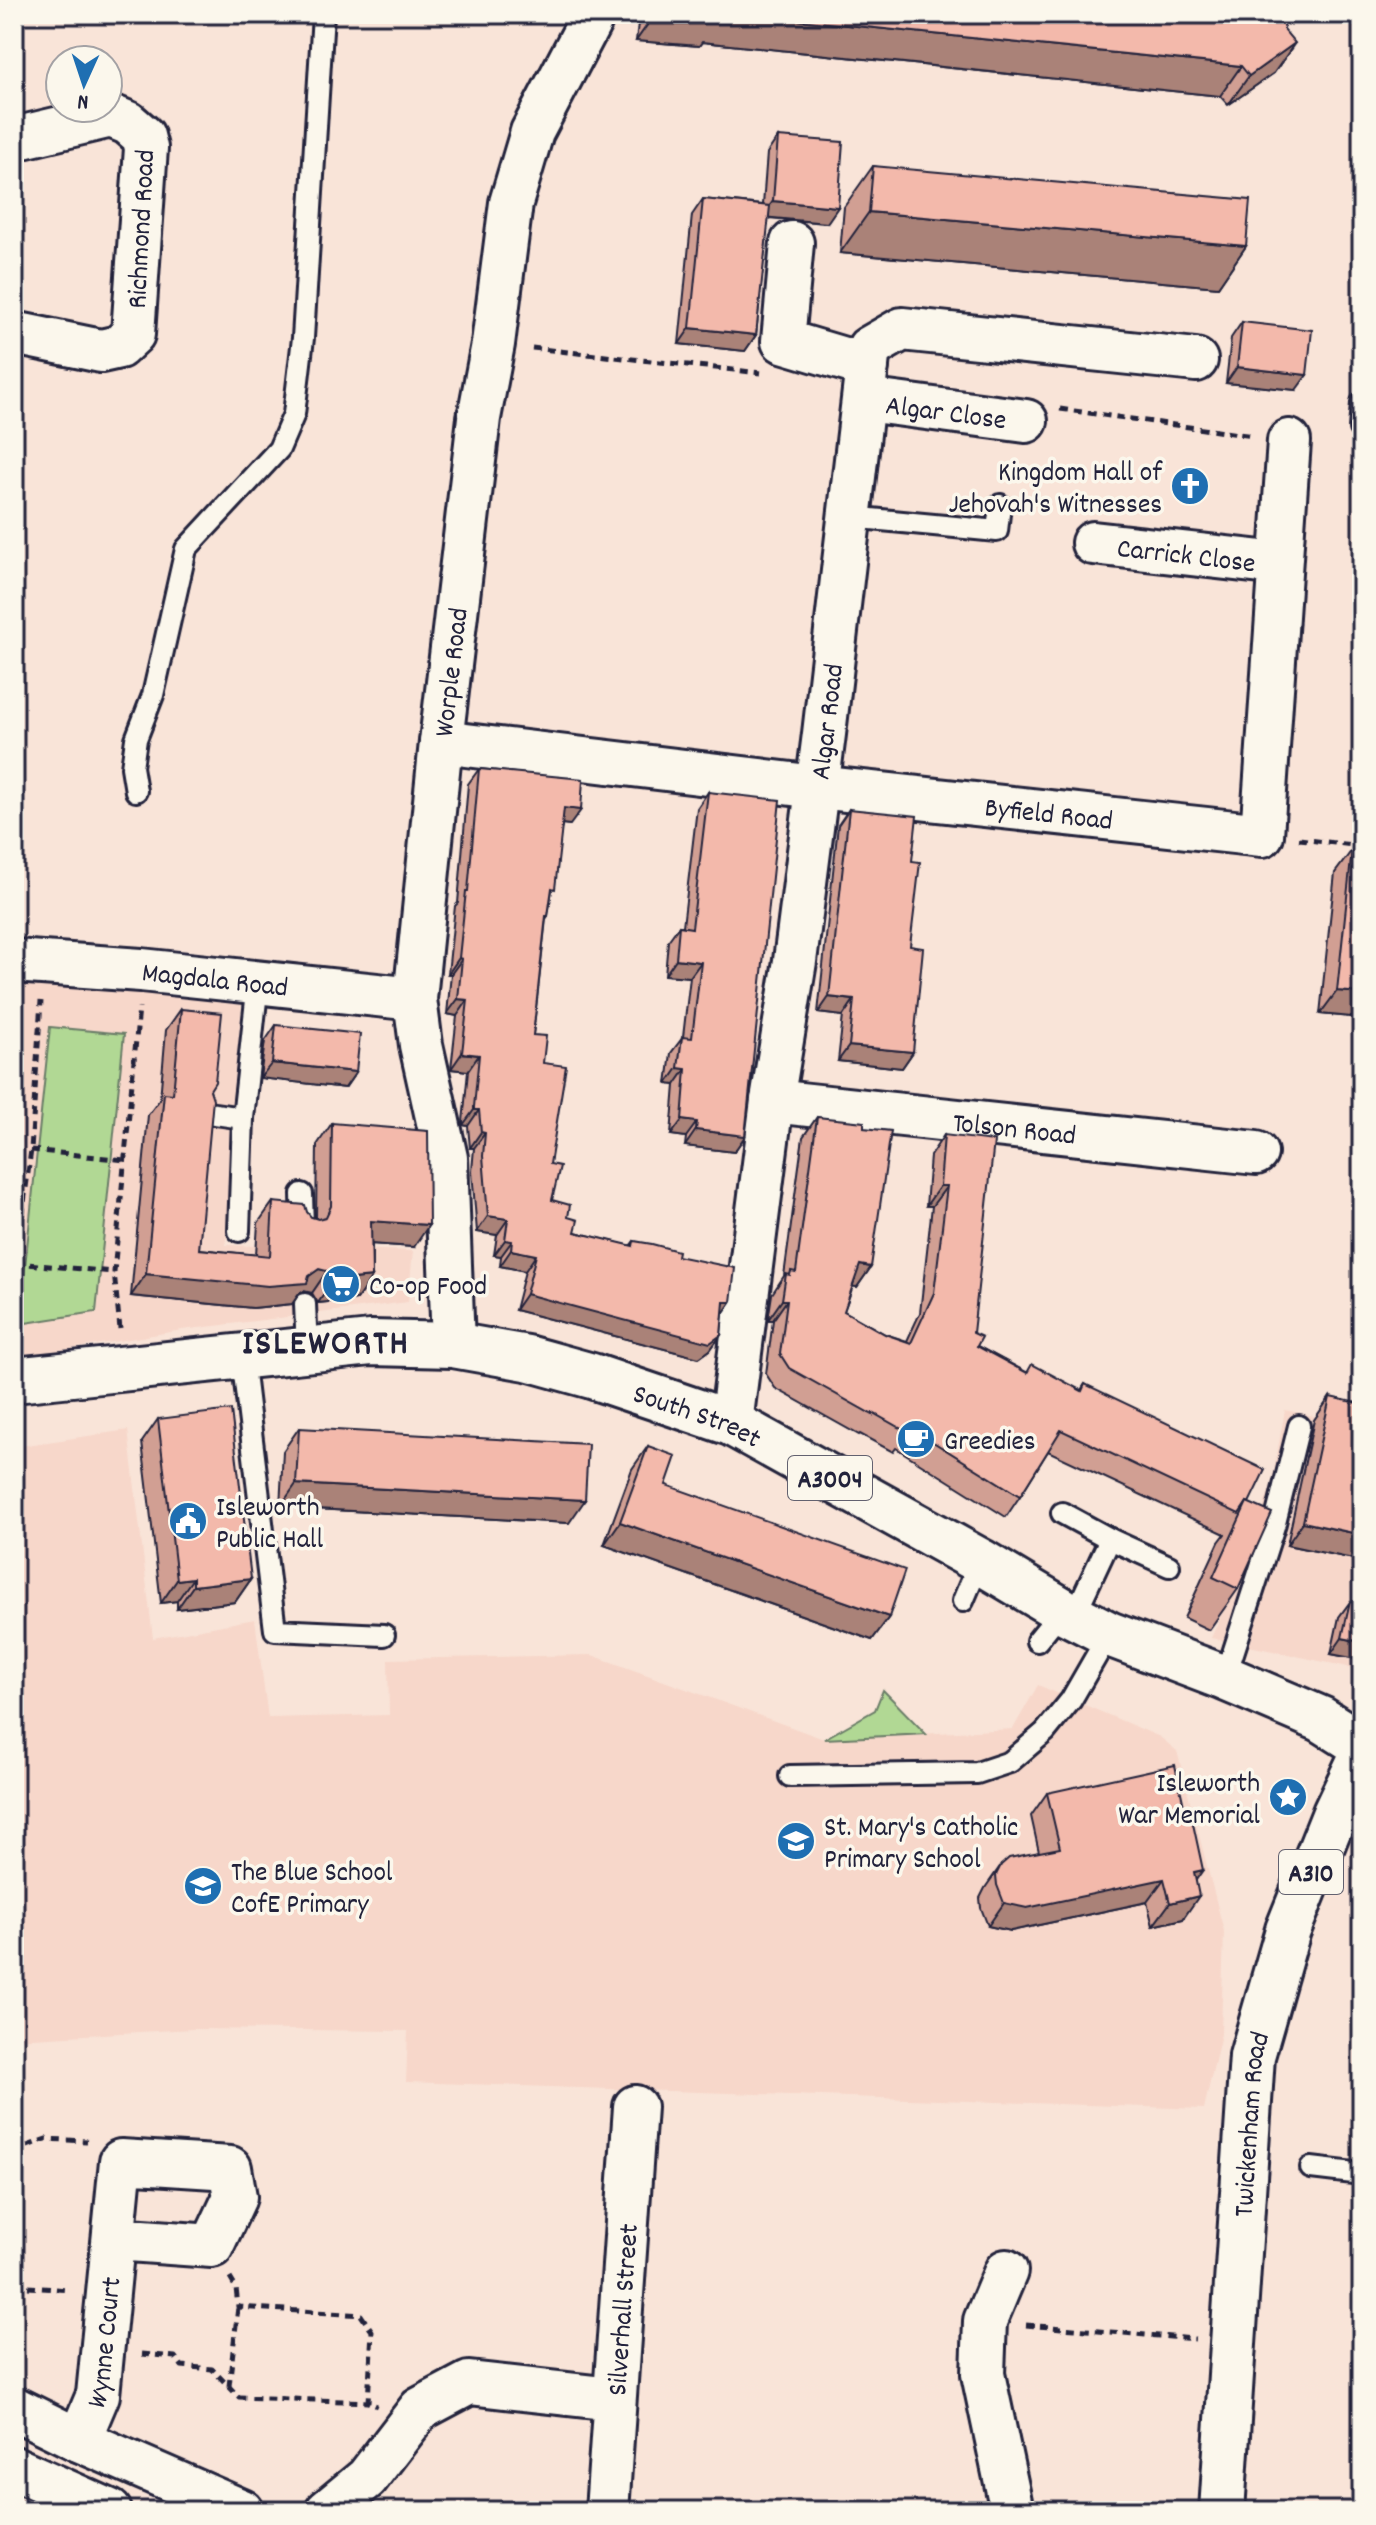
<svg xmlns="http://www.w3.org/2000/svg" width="1376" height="2525" viewBox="0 0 1376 2525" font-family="Dekko,sans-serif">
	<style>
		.built { fill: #f7d7ca }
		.green { fill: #b1d894; stroke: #6a7d68; stroke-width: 2 }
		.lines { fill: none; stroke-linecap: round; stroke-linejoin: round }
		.lane-casing { stroke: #22223b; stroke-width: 26 }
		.street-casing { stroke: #22223b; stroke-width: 48 }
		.primary-casing { stroke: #22223b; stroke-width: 50 }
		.path { stroke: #22223b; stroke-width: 5; stroke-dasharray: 8 6; stroke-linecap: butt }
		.lane { stroke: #fbf7ec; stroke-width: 20 }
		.street { stroke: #fbf7ec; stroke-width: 42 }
		.primary { stroke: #fbf7ec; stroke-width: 44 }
		.wall { fill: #d19f93; stroke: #22223b; stroke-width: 2 }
		.shaded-wall { fill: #aa8278; stroke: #22223b; stroke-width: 2 }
		.building { fill: #f3b9ab; stroke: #22223b; stroke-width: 2 }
		.labels { text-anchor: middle; stroke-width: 7; stroke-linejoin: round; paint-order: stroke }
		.shield { fill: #fbf7ec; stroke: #636270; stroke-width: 2 }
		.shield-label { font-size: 26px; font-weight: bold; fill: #22223b }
		.street-label { font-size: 28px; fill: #22223b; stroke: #fbf7ec }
		.poi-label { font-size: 28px; fill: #22223b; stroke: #fbf7ec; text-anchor: start }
		.district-label { font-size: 36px; font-weight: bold; letter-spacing: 2px; fill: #22223b; stroke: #fbf7ec }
	</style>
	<rect width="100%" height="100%" fill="#f9e4d8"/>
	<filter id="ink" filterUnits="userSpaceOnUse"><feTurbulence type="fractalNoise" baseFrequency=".0125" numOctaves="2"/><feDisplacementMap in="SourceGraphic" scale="16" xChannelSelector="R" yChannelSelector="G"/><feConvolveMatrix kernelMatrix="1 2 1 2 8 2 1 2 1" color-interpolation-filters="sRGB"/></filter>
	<g filter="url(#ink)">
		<g class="built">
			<path d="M14,983L242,1000L226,1245L413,1251L408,1302L182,1330L30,1356L14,1354Z"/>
			<path d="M1285,1410L1362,1426V1670L1211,1638L1249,1552L1272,1481Z"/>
			<path d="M128,1430L153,1638L255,1619L268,1718L389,1715L388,1659L592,1655L824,1739L1013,1729L1038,1685L1160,1737L1177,1751L1224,1931L1221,2034L1204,2109L406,2082L408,2031L193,2029L14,2039V1447Z"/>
		</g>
		<g class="green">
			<path d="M50,1027L124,1034L96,1312L19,1324Z"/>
			<path d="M883,1690L926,1734L824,1739L875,1710Z"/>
		</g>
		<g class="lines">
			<defs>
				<g id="lane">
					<path d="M1362,403L1360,428L1362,430"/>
					<path d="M850,517L997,531L1000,505"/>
					<path d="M136,791L132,767L136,739L153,695L186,549L279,449L294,414L303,338L323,14"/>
					<path d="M208,1113L243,1118"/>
					<path d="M302,1194L303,1228"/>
					<path d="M239,1231L243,1118L258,982"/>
					<path d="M305,1304L307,1350"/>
					<path d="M242,1357L275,1630L384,1635"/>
					<path d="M1062,1513L1110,1539"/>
					<path d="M963,1601L980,1561"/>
					<path d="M1074,1616L1110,1539L1169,1566"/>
					<path d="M1037,1641L1062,1610"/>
					<path d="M1225,1678L1275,1523L1299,1426"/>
					<path d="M790,1776L977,1773L1010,1762L1045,1732L1071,1700L1109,1634"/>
					<path d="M1311,2168L1362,2174"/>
				</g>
				<g id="street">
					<path d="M14,139L111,116L128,123L143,136L146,148L133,334L119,347L101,351L14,333"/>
					<path d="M792,243L783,341L867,366"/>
					<path id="s1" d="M865,400L1026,421"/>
					<path id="s2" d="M1093,543L1279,564"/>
					<path id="s3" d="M441,742L817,787L1262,835L1289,441"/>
					<path id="s4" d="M14,961L141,970L415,999"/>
					<path id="s5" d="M772,1101L1256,1153"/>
					<path id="s6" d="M453,1345L446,1158L421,1045L415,999L441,742L479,418L493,344L511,203L532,132L594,14"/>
					<path id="s7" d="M731,1423L772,1101L795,961L824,734L869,348L902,329L1196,360"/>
					<path d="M1006,2271L985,2321L983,2374L1012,2511"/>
					<path d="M14,2408L79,2440L242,2511"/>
					<path id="s8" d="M79,2440L98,2395L121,2161L230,2168L235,2197L212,2246L115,2239"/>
					<path d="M14,2468L110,2511"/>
					<path d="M327,2511L367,2478L420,2409L469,2383L613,2399"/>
					<path id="s9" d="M607,2511L635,2107"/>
				</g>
				<g id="primary">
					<path id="s10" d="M14,1380L371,1343L453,1345L527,1358L592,1376L731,1423L980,1561L1062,1610L1109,1634L1225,1678L1321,1719L1362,1745"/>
					<path id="s11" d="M1222,2511L1252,2056L1288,1930L1335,1813L1362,1756"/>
				</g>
			</defs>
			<use href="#lane" class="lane-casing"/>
			<use href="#street" class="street-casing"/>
			<use href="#primary" class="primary-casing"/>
			<g class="path">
				<path d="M532,348L761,373"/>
				<path d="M1060,409L1253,436"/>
				<path d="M1299,839L1362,846"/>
				<path d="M31,1150L125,1160"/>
				<path d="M16,1263L114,1272"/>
				<path d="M120,1329L114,1272L139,1008"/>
				<path d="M14,1341L16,1263L31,1150L41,1001"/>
				<path d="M14,2151L46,2139L87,2141"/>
				<path d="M230,2278L236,2288L238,2307L361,2315L372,2331L368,2402L377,2406"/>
				<path d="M14,2286L69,2290"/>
				<path d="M1026,2325L1195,2339"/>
				<path d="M142,2354L175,2357L182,2366L212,2369L239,2397L368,2402"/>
				<path d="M229,2386L238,2307"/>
			</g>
			<use href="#lane" class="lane"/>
			<use href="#street" class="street"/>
			<use href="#primary" class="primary"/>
		</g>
		<g class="wall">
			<path d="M639,14H1285L1274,73L1228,105L1220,96L702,42L699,46L636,41Z"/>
			<path d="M778,137L827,223L768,218L756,335L745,351L679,344L692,215L703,199L763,205L767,153Z"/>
			<path d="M873,166L1246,246L1218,287L840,253L844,207Z"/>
			<path d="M1242,322L1296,390L1226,383L1231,338Z"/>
			<path d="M479,769L570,825L562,824L548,916L546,919L533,1035L543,1063L552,1200L568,1217L575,1232L630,1246L634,1241L677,1256L731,1302L723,1313L721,1335L710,1350L699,1358L515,1310L525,1271L500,1266L501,1256L494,1255L497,1235L477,1232L472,1171L474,1148H470L468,1126L463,1125V1122L468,1071L451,1069L457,1016L447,1014L451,974H448L455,906L458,903L468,784Z"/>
			<path d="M708,792L745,1136L734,1152L685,1146L686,1137L671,1135L675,1085L667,1084L671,1053L683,1037L690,977L665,975L668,941L679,926H683L697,808Z"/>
			<path d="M849,809L912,861L910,946L913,1052L902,1068L838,1061L843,1016L818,1013L838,825Z"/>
			<path d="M1352,850L1362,851V1035H1360L1362,1018L1320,1014L1335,873Z"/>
			<path d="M181,1009L210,1090L199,1249L256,1255L258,1223L273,1202L307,1212L311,1217L316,1219L317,1145L332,1123L414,1247L372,1244V1277L357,1299L318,1303L312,1293L304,1291L299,1294L292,1304L253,1308L131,1296L148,1115L160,1099L166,1030Z"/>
			<path d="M276,1025L356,1072L345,1088L260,1078L265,1041Z"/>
			<path d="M817,1117L864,1128L871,1267L857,1287L853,1286L844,1311L885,1334L907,1341L920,1313L932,1206H926L930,1156L944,1135L973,1333L977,1346L1026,1372L1081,1390L1085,1384L1249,1503L1238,1589L1209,1630L1184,1618L1219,1542L1225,1534L1048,1451L1020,1496L1006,1517L896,1448L893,1452L860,1434L859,1435L775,1388L766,1374L773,1320H768L772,1294L784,1276L803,1137Z"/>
			<path d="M1330,1397L1353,1559L1287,1545L1314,1420Z"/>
			<path d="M158,1419L251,1579L235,1602L177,1609V1601L161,1603L142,1442Z"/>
			<path d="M299,1428L569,1523L280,1507L283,1451Z"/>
			<path d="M648,1446L666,1485L889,1617L872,1640L604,1545L632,1469Z"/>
			<path d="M1350,1602L1362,1660L1331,1654L1339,1617Z"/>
			<path d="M1047,1793L1196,1880L1183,1919L1153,1926L1147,1902L1011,1931L988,1926L981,1908L980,1898L985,1888L1001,1865L1039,1852L1031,1816Z"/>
		</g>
		<g class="shaded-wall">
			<path d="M655,14H741L1241,66L1220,96L702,42L699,46L636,41Z"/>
			<path d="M1295,43L1274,73L1228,105L1249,76Z"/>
			<path d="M773,201L838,207L827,223L762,217Z"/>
			<path d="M869,212L1246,246L1218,287L840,253Z"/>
			<path d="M690,328L756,335L745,351L679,344Z"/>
			<path d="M1237,367L1307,375L1296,390L1226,383Z"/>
			<path d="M564,808L581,810L570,825L553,823Z"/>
			<path d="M459,958L462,959L451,974H448Z"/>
			<path d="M676,959L701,962L690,977L665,975Z"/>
			<path d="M1337,991L1362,993V1018L1320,1014Z"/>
			<path d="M829,997L854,1000L843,1016L818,1013Z"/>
			<path d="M458,999L468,1000L457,1016L447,1014Z"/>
			<path d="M849,1046L913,1052L902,1068L838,1061Z"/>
			<path d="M462,1053L479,1055L468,1071L451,1069Z"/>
			<path d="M272,1063L356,1072L345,1088L260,1078Z"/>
			<path d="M678,1068L686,1069L675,1085L667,1084Z"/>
			<path d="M474,1110H479L468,1126L463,1125Z"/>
			<path d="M682,1120L697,1122L686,1137L671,1135Z"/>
			<path d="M696,1130L745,1136L734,1152L685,1146Z"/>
			<path d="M481,1132L485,1133L474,1148H470Z"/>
			<path d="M940,1186H947L932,1206H926Z"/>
			<path d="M488,1216L508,1219L497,1235L477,1232Z"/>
			<path d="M371,1221L429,1225L414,1247L356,1243Z"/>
			<path d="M505,1240L512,1241L501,1256L494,1255Z"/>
			<path d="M511,1250L536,1255L525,1271L500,1266Z"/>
			<path d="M860,1265L871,1267L857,1287L846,1286Z"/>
			<path d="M319,1269L327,1271L312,1293L304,1291L299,1294L292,1304L253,1308L131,1296L146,1274L309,1276Z"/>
			<path d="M372,1277L357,1299L318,1303L333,1281Z"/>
			<path d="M526,1294L721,1335L710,1350L699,1358L515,1310Z"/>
			<path d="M782,1300H787L773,1320H768Z"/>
			<path d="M724,1302H731L720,1318Z"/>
			<path d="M296,1484L585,1500L569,1523L280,1507Z"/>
			<path d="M620,1522L889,1617L872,1640L604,1545Z"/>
			<path d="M1303,1522L1362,1535V1546L1353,1559L1287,1545Z"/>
			<path d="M193,1578L177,1601L161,1603L177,1580Z"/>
			<path d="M251,1579L235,1602L177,1609L193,1586Z"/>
			<path d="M1342,1638L1362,1642V1660L1331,1654Z"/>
			<path d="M1203,1870L1187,1893L1194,1872Z"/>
			<path d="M1164,1879L1147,1902L1011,1931L988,1926L1004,1903Z"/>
			<path d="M1199,1896L1183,1919L1153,1926L1170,1903Z"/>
		</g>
		<g class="building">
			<path d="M689,14H720V17Z"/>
			<path d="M741,14H1285L1284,30L1295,43L1249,76L1241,66Z"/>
			<path d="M778,137L843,142L838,207L773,201Z"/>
			<path d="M873,166L1250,200L1246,246L869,212Z"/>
			<path d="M703,199L770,206L756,335L690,328Z"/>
			<path d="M1242,322L1312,330L1307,375L1237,367Z"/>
			<path d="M479,769L583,779L581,810L564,808L555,889L552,888L548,916H546L533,1035L546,1036L543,1063L566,1066L550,1164L560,1166L552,1200L570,1205L568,1217L578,1220L575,1232L633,1246L634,1241L652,1244L678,1251L677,1256L735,1268L731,1302H724L721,1335L710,1343L526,1294L536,1255L511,1250L512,1241L505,1240L508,1219L488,1216L483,1156L485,1133L481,1132L479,1110H474V1107L479,1055L462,1053L468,1000L458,999L462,959L459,958L466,891H468Z"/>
			<path d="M708,792L780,800L745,1136L696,1130L697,1122L682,1120L686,1069L678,1068L682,1037L692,1038L701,962L676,959L679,926L692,928Z"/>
			<path d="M849,809L917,816L912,861L920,862L910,946L923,948L913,1052L849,1046L854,1000L829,997Z"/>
			<path d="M1352,850L1362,851V993L1337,991Z"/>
			<path d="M181,1009L222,1013L215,1082L210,1090L213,1099L199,1249L270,1256L273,1202L305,1205L307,1212L311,1217L318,1219L326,1217L331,1206L332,1123L428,1131L429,1225L371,1221L372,1277L333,1281L327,1271L319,1269L309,1276L307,1283L268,1286L146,1274L164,1093L173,1094Z"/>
			<path d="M276,1025L360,1034L356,1072L272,1063Z"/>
			<path d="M817,1117L864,1122V1128L891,1131L871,1267L860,1265L844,1311L885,1334L911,1343L934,1293L947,1186H940L944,1135L994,1141L973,1333L982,1337L977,1346L1027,1373L1032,1364L1082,1391L1085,1384L1265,1470L1249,1503L1247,1502L1239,1514L1061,1430L1020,1496L909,1427L907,1432L873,1413V1415L789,1368L780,1354L787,1300H782L786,1274L790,1275L791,1271L796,1272Z"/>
			<path d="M1330,1397L1362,1404V1535L1303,1522Z"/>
			<path d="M231,1410L251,1579L193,1586V1578L177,1580L158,1419Z"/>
			<path d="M299,1428L588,1444L585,1500L296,1484Z"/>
			<path d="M648,1446L676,1456L666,1485L905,1570L889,1617L620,1522Z"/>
			<path d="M1247,1502L1272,1513L1238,1589L1213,1577Z"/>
			<path d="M1350,1602L1362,1604V1642L1342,1638Z"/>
			<path d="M1175,1765L1187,1820L1192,1819L1203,1870L1194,1872L1199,1896L1170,1903L1164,1879L1027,1908L1004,1903L997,1885L996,1875L1001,1865L1009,1858L1060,1848L1047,1793Z"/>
			<path d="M14,2501L37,2511H14Z"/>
		</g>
	</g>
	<defs>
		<symbol id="church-disc" viewBox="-11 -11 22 22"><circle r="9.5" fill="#1f6fb2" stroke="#fbf7ec"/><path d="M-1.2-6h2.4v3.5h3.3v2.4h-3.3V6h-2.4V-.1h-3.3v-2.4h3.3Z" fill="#fff"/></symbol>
		<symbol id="supermarket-disc" viewBox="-11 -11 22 22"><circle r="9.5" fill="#1f6fb2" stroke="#fbf7ec"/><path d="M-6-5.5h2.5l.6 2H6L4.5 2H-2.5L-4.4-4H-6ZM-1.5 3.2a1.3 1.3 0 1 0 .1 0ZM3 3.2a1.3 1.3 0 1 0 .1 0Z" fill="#fff"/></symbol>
		<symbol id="cafe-disc" viewBox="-11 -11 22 22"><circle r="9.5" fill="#1f6fb2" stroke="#fbf7ec"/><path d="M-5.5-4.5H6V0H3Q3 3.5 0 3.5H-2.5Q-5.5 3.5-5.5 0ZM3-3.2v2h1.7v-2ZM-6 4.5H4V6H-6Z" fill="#fff"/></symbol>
		<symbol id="civic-disc" viewBox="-11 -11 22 22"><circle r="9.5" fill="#1f6fb2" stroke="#fbf7ec"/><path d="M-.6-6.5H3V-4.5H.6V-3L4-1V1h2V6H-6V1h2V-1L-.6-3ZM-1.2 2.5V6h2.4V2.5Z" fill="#fff"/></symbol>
		<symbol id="sight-disc" viewBox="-11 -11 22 22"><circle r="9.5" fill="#1f6fb2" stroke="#fbf7ec"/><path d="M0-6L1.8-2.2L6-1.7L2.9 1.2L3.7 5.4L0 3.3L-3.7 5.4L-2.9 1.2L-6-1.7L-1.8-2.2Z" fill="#fff"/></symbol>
		<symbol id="school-disc" viewBox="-11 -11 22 22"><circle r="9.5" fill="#1f6fb2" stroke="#fbf7ec"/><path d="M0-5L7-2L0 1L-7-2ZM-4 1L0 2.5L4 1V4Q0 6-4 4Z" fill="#fff"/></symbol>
	</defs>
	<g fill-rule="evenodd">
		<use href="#church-disc" x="1168" y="464" width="44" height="44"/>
		<use href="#supermarket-disc" x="319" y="1262" width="44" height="44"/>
		<use href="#cafe-disc" x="894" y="1417" width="44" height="44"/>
		<use href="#civic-disc" x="166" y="1499" width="44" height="44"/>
		<use href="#sight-disc" x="1266" y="1775" width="44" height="44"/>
		<use href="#school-disc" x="774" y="1819" width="44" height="44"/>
		<use href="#school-disc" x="181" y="1864" width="44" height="44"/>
	</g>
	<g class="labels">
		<g class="shield">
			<rect x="788" y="1456" width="84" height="44" rx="6"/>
			<rect x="1279" y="1850" width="64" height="44" rx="6"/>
		</g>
		<g class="shield-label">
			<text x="830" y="1487">A3004</text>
			<text x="1311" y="1881">A310</text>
		</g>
		<g class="street-label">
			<text transform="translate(139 229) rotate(-87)" y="10">Richmond Road</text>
			<text dy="10" stroke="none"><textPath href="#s1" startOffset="82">Algar Close</textPath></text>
			<text dy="10" stroke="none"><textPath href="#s2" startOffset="94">Carrick Close</textPath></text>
			<text dy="10" stroke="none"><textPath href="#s6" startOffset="678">Worple Road</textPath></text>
			<text dy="10" stroke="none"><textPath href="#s7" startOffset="708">Algar Road</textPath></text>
			<text dy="10" stroke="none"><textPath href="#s3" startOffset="612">Byfield Road</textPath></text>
			<text dy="10" stroke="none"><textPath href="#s4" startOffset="202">Magdala Road</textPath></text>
			<text dy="10" stroke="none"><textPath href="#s5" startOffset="244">Tolson Road</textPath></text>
			<text dy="10" stroke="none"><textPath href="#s10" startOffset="696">South Street</textPath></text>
			<text dy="10" stroke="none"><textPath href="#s11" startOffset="388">Twickenham Road</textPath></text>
			<text dy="10" stroke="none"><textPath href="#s9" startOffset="202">Silverhall Street</textPath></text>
			<text dy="10" stroke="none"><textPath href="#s8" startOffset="102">Wynne Court</textPath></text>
		</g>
		<g class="poi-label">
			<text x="1162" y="480" text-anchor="end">Kingdom Hall of<tspan x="1162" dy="32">Jehovah's Witnesses</tspan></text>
			<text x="369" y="1294">Co-op Food</text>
			<text x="944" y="1449">Greedies</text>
			<text x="216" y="1515">Isleworth<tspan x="216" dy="32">Public Hall</tspan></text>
			<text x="1260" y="1791" text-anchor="end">Isleworth<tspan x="1260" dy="32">War Memorial</tspan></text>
			<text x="824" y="1835">St. Mary's Catholic<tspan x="824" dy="32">Primary School</tspan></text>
			<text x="231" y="1880">The Blue School<tspan x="231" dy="32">CofE Primary</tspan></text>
		</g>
		<g class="district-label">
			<text x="326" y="1353">ISLEWORTH</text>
		</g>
	</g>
	<rect width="1376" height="2525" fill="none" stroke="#fbf7ec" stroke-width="48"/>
	<rect x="24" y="24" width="1328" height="2477" fill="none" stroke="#22223b" stroke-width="3" filter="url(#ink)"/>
	<g transform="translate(84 84) rotate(183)"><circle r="38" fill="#fbf7ec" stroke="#a4a2a5" stroke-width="2"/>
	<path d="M0-6L14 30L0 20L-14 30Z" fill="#1f6fb2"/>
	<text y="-12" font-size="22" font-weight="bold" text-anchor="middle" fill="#22223b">N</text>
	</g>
</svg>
